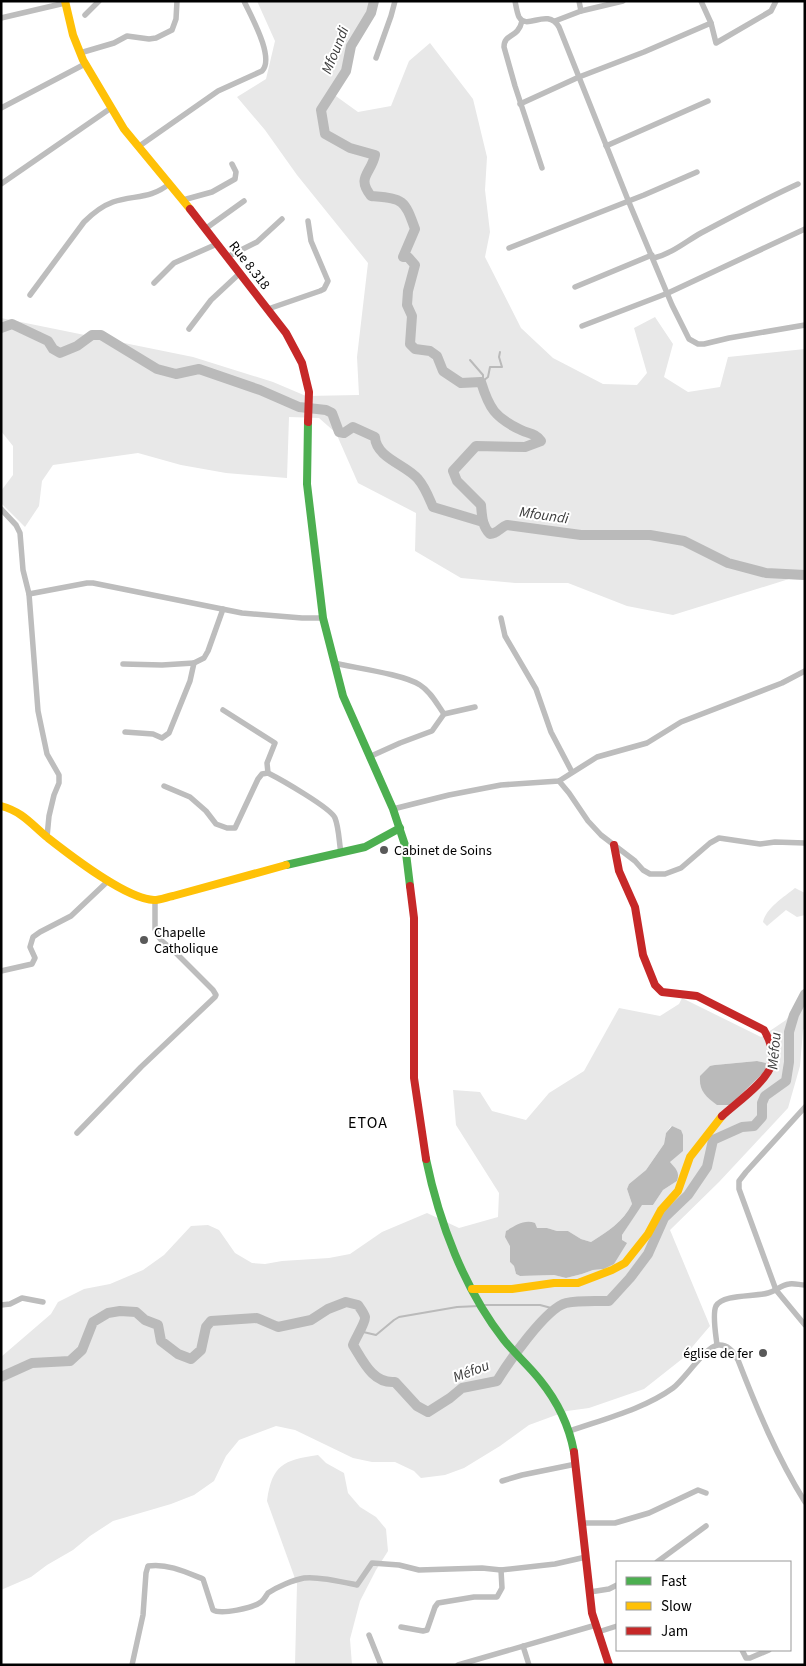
<svg xmlns="http://www.w3.org/2000/svg" width="806" height="1666" viewBox="0 0 806 1666" font-family="'Source Sans 3',sans-serif">
	<style>
		.green { fill: #e8e8e8; fill-rule: evenodd }
		.water { fill: #bababa }
		.lines { fill: none; stroke-linecap: round; stroke-linejoin: round }
		.stream { stroke: #bababa; stroke-width: 2 }
		.river { stroke: #bababa; stroke-width: 10 }
		.street { stroke: #bdbdbd; stroke-width: 5.5 }
		.fast { stroke: #4caf50; stroke-width: 8 }
		.slow { stroke: #ffc107; stroke-width: 8 }
		.jam { stroke: #c62828; stroke-width: 8 }
		.poi-dot { fill: #595959; stroke: #fff; stroke-width: 2 }
		.labels { text-anchor: middle; stroke-width: 4; stroke-linejoin: round; paint-order: stroke }
		.street-label { font-size: 14px; fill: #000; stroke: #fff }
		.poi-label { font-size: 14px; fill: #000; stroke: #fff; text-anchor: start }
		.water-label { font-size: 15px; font-style: italic; fill: #3e3e3e; stroke: #fff }
		.quarter-label { font-size: 16px; letter-spacing: 1px; fill: #000; stroke: #fff }
	</style>
	<rect width="100%" height="100%" fill="#fff"/>
	<g class="green">
		<path d="M257,1H374L371,13L351,46L346,71L333,94L358,112L391,106L409,61L430,43L473,99L487,157L485,190L490,232L485,257L521,328L553,358L603,384L637,385L647,373L634,328L655,317L673,344L664,377L688,392L720,387L728,357L805,349V580L789,579L673,615L627,606L568,583H515L461,578L415,551L416,513L358,483L336,433L319,418L289,417L287,478L226,473L181,465L138,453L53,465L42,481L39,506L25,527L1,503V491L13,475V446L1,431V318L193,357L273,382L306,396L359,395L357,357L368,263L297,175L265,130L237,97L266,79L275,41Z"/>
		<path d="M795,888L805,893V915L797,917L786,910L767,926L763,922C766,908 784,897 795,888Z"/>
		<path d="M805,987V1028L803,1030L800,1066L788,1108L719,1182L670,1230L710,1326L682,1359L644,1389L589,1408L567,1411L529,1425L500,1446L464,1468L445,1475L421,1478L414,1471L395,1462H372L353,1458L295,1430L276,1426L239,1440L226,1456L214,1481L194,1495L171,1504L113,1521L90,1536L73,1550L47,1565L31,1577L1,1590V1357L51,1314L58,1302L84,1289L110,1284L143,1270L164,1255L191,1226L208,1225L219,1230L235,1253L252,1263L265,1264L282,1261L329,1258L350,1254L382,1232L427,1213L459,1228L498,1217L499,1193L456,1125L453,1090L480,1092L492,1111L526,1120L549,1093L584,1071L619,1008L660,1016L679,1004L682,998L761,1037L786,1020L790,1014ZM757,1061L766,1063L765,1071L715,1065ZM671,1126L681,1130L670,1162L677,1181L663,1190L653,1205H641L622,1235V1240L604,1269L593,1270L582,1274L566,1278L554,1275L520,1276L516,1274L514,1266L510,1262V1246L537,1229L547,1228L557,1231H568L581,1239L591,1242C608,1231 623,1222 632,1204L627,1189L629,1184L646,1170L664,1144L666,1133Z"/>
		<path d="M318,1455L326,1463L344,1473L348,1493L360,1507L376,1517L386,1529L388,1551L376,1570L360,1601L350,1639L352,1665H295L297,1584L267,1501C272,1465 283,1460 318,1455Z"/>
	</g>
	<g class="water">
		<path d="M757,1061L766,1063L765,1071L730,1105H717C705,1096 699,1091 700,1076L710,1066L715,1065Z"/>
		<path d="M672,1126L681,1130L683,1135V1151L670,1162C676,1169 680,1172 677,1181L663,1190L653,1205H642L622,1235V1240L627,1243L614,1264L604,1269L593,1270L582,1274L566,1278L554,1275L520,1276L516,1274L514,1266L510,1262V1246L505,1237L506,1231C515,1226 524,1219 535,1223L537,1228H547L557,1231H568L581,1239L591,1242C608,1231 623,1222 632,1204L627,1189L629,1184L646,1170L664,1144L666,1133Z"/>
	</g>
	<g class="lines">
		<g class="stream">
			<path d="M470,360L483,375V381L488,377L490,367H502L499,357L500,352"/>
			<path d="M484,1305H540L555,1309"/>
			<path d="M359,1331L376,1335L394,1320L399,1317L457,1307L479,1306"/>
		</g>
		<g class="river">
			<path d="M374,1L371,13L351,46L346,71L321,110L325,134L350,148L375,155C371,174 356,177 371,196C403,199 404,198 415,229L403,257H408L415,265L408,291L407,305L412,316L410,344L415,349L430,351L437,356L443,371L461,383L481,382C489,408 495,418 521,430C529,434 535,433 541,441L525,447L476,446L453,471L457,481L481,505C482,516 482,526 490,534C497,534 501,527 507,525L581,535H650L684,541L728,563L766,573L805,575"/>
			<path d="M1,328L12,324L48,341L53,349L60,353L77,346L92,335H101L157,369L176,374L199,369L260,390L299,407L326,410L332,413L339,432L344,433L353,427L375,437C376,458 407,465 418,479C425,487 429,498 433,507L483,522"/>
			<path d="M1,1377L32,1363L70,1361L82,1350L93,1322L108,1313L120,1311L136,1312L145,1320L158,1325L161,1341L178,1354L191,1359L201,1350L206,1327L211,1321L257,1318L278,1327L311,1320L328,1309L346,1302L358,1305C360,1308 364,1313 365,1317C366,1322 355,1339 353,1345C363,1361 373,1384 395,1382L417,1406L428,1412L450,1398L462,1388L497,1381C508,1363 546,1308 566,1303C579,1300 596,1301 609,1301L630,1278L648,1254L664,1218L688,1195L707,1167L713,1140L742,1127L754,1126L762,1117V1103L765,1096L786,1081L789,1062V1032L794,1015L805,994"/>
		</g>
		<g class="street">
			<path d="M515,1C516,6 517,13 519,17C527,31 547,7 559,27L628,200L672,305L689,339L698,344H704L729,338L805,325"/>
			<path d="M579,1L581,11"/>
			<path d="M701,1L711,23L716,43L771,11L776,1"/>
			<path d="M85,15L99,1"/>
			<path d="M1,18L65,3"/>
			<path d="M522,21C518,39 504,33 504,47L515,86L542,168"/>
			<path d="M555,21L581,11L623,1"/>
			<path d="M80,53L114,43L127,36L149,39L156,38L172,30L176,19L177,1"/>
			<path d="M376,58L391,16L395,1"/>
			<path d="M520,104L579,77L644,52L711,23"/>
			<path d="M1,108L85,64"/>
			<path d="M606,146L708,101"/>
			<path d="M138,147L218,91L262,71C275,58 251,16 244,1"/>
			<path d="M1,184L111,108"/>
			<path d="M183,200L212,192L235,179L236,172L232,164"/>
			<path d="M205,229L244,201"/>
			<path d="M509,248L644,195L697,172"/>
			<path d="M227,257L257,242L282,219"/>
			<path d="M654,258C673,253 685,242 701,233C733,216 765,199 798,184"/>
			<path d="M154,283L174,263L217,244"/>
			<path d="M575,287L652,255"/>
			<path d="M30,295L84,222C92,214 102,206 113,202C134,195 151,199 169,184"/>
			<path d="M268,309L320,291L324,289L328,281L311,241L308,221"/>
			<path d="M582,326L668,293L805,229"/>
			<path d="M189,329L211,300L240,273"/>
			<path d="M1,509L16,525L20,533L23,570L29,594L38,711L47,754L59,775V783L54,795L49,816L47,837"/>
			<path d="M29,594L87,583H93L242,613L302,618H323"/>
			<path d="M501,618L505,636L536,689L551,732L572,772"/>
			<path d="M334,663C355,668 403,674 420,685C430,691 437,704 444,714"/>
			<path d="M123,664L162,665L194,663"/>
			<path d="M223,710L275,743L267,763L268,773C280,779 331,808 335,818C339,828 339,842 341,853"/>
			<path d="M125,732L153,734L162,738L169,733L190,681L194,663L204,658L208,651L223,609"/>
			<path d="M369,757L400,743L432,731L444,714L475,707"/>
			<path d="M559,781L569,793L588,821L601,835L635,861L643,870L650,874H665L681,868L710,843L719,838L760,844L775,842L805,843"/>
			<path d="M164,786L190,797L206,811L216,824L227,828H235L258,779L262,774L268,773"/>
			<path d="M393,809L449,795L501,785L559,781L597,757L647,743L681,722L782,683L805,671"/>
			<path d="M1,971L32,964L35,958L30,947L33,937L40,932L71,916L108,881"/>
			<path d="M805,1107L746,1172L739,1181V1189L776,1290L805,1325"/>
			<path d="M77,1133L141,1067L215,997L216,995L213,990L175,952L162,941L158,936L155,929V900"/>
			<path d="M1,1305L10,1304L22,1298L43,1302"/>
			<path d="M717,1345C716,1336 712,1314 716,1306C723,1294 754,1297 768,1293C776,1291 781,1285 789,1284C794,1283 800,1285 805,1285"/>
			<path d="M570,1431C604,1419 644,1409 673,1388C685,1379 705,1347 718,1345C728,1344 734,1352 738,1360C757,1409 777,1457 805,1502"/>
			<path d="M502,1481L522,1475L576,1464"/>
			<path d="M582,1523H615L649,1513L698,1490L706,1493"/>
			<path d="M657,1562L706,1526"/>
			<path d="M590,1592L609,1589L617,1585"/>
			<path d="M401,1627L423,1631L427,1630L435,1607L438,1603L474,1597H497L502,1588L501,1570"/>
			<path d="M598,1632L617,1626"/>
			<path d="M369,1635L381,1665"/>
			<path d="M523,1646L529,1665"/>
			<path d="M742,1650L746,1658H750L769,1650"/>
			<path d="M132,1665L143,1615L146,1573L148,1566C167,1563 186,1572 203,1579L213,1610C221,1615 253,1608 261,1602C264,1600 266,1596 268,1593C277,1587 293,1580 304,1578C318,1576 343,1582 357,1585L372,1563L399,1565L419,1570L482,1568L501,1570L555,1564L586,1557"/>
			<path d="M458,1665L596,1625"/>
		</g>
		<g class="fast">
			<path d="M308,422L307,484L323,618L343,696L393,809L405,845L410,886"/>
			<path d="M286,865L365,847L400,828"/>
			<path d="M426,1159C439,1222 464,1289 504,1340C515,1354 529,1366 540,1380C557,1401 569,1425 574,1452"/>
		</g>
		<g class="slow">
			<path d="M65,1L73,35L83,60L124,129L190,209"/>
			<path d="M1,806C23,812 31,824 48,838C71,856 126,899 154,900C160,900 167,897 173,896L286,865"/>
			<path d="M472,1289H512L554,1283H578L612,1270L625,1263L648,1234L661,1210L678,1191L690,1157L722,1116"/>
		</g>
		<g class="jam">
			<path d="M190,209L286,333L302,363L309,392L308,422"/>
			<path d="M614,845L619,871L635,907L643,955L655,985L662,992L697,996L764,1030C769,1038 775,1054 772,1063C768,1081 736,1103 722,1116"/>
			<path d="M410,886L414,918V1078L426,1159"/>
			<path d="M574,1452L592,1613L609,1665"/>
		</g>
	</g>
	<g class="poi-dot">
		<circle cx="384" cy="850" r="5"/>
		<circle cx="144" cy="940" r="5"/>
		<circle cx="763" cy="1353" r="5"/>
	</g>
	<g class="labels">
		<g class="street-label">
			<text transform="translate(250 265) rotate(52)" y="5">Rue 8.318</text>
		</g>
		<g class="poi-label">
			<text x="394" y="855">Cabinet de Soins</text>
			<text x="154" y="937">Chapelle<tspan x="154" dy="16">Catholique</tspan></text>
			<text x="753" y="1358" text-anchor="end">église de fer</text>
		</g>
		<g class="water-label">
			<text transform="translate(335 50) rotate(-68)" y="5">Mfoundi</text>
			<text transform="translate(544 515) rotate(8)" y="5">Mfoundi</text>
			<text transform="translate(774 1051) rotate(-85)" y="5">Méfou</text>
			<text transform="translate(471 1371) rotate(-21)" y="5">Méfou</text>
		</g>
		<g class="quarter-label">
			<text x="368" y="1128">ETOA</text>
		</g>
	</g>
	<rect width="806" height="1666" fill="none" stroke="#000000" stroke-width="5"/>
	<rect x="616" y="1561" width="175" height="90" fill="#ffffff" stroke="#999999"/>
	<rect x="626" y="1577" width="25" height="8" fill="#4caf50" stroke="#999999"/>
	<text x="661" y="1586" font-size="15" fill="#000000">Fast</text>
	<rect x="626" y="1602" width="25" height="8" fill="#ffc107" stroke="#999999"/>
	<text x="661" y="1611" font-size="15" fill="#000000">Slow</text>
	<rect x="626" y="1627" width="25" height="8" fill="#c62828" stroke="#999999"/>
	<text x="661" y="1636" font-size="15" fill="#000000">Jam</text>
</svg>
